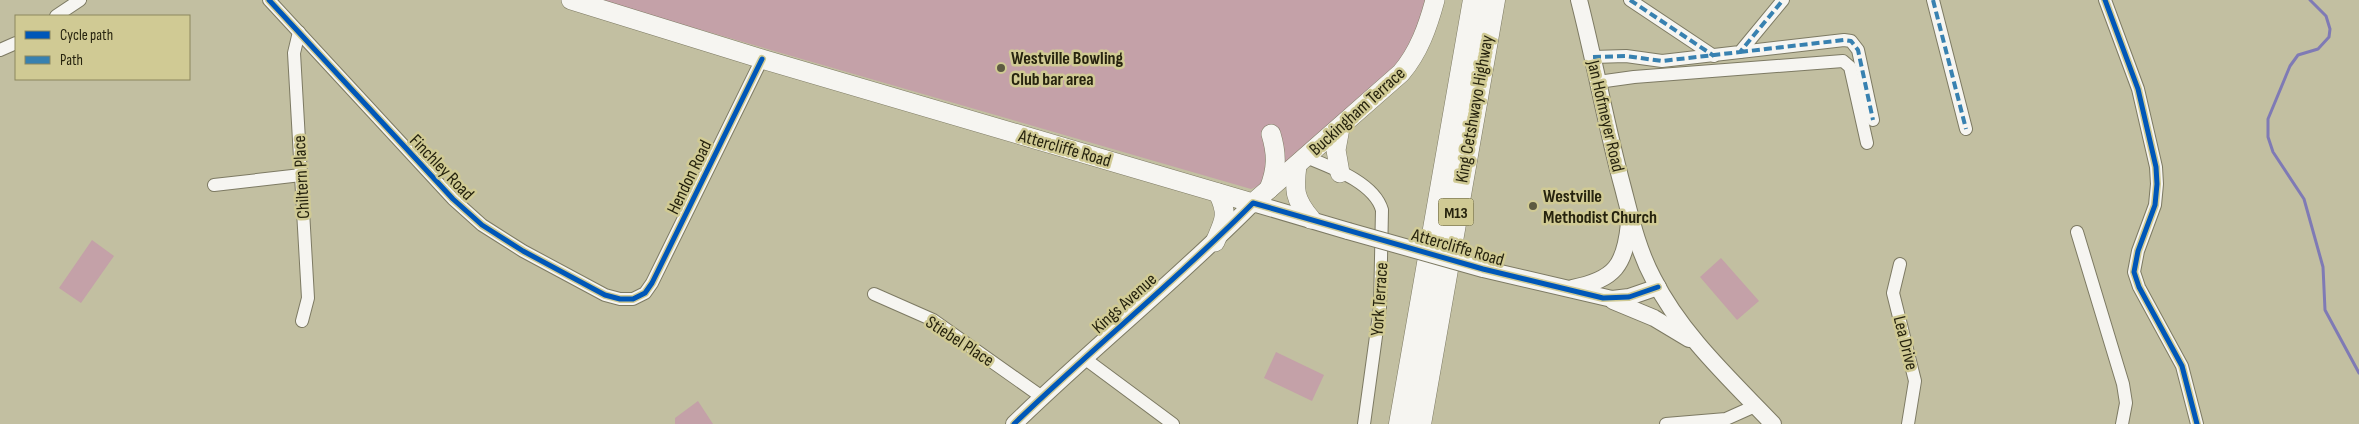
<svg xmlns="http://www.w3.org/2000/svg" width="2359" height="424" viewBox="0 0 2359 424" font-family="'Sofia Sans Condensed',sans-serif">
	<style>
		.green { fill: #c4a1a8 }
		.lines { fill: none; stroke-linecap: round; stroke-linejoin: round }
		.stream { stroke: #7f7ab5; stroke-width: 3 }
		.minor-casing { stroke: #7d7a63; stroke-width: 14 }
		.tertiary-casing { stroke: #7d7a63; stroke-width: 18 }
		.secondary-casing { stroke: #7d7a63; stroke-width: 20 }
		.motorway-casing { stroke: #7d7a63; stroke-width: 25 }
		.minor { stroke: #f6f5f1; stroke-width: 12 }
		.tertiary { stroke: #f6f5f1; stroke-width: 16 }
		.secondary { stroke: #f6f5f1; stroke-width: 19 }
		.motorway { stroke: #f6f5f1; stroke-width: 24 }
		.tertiary-bridge-casing { stroke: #7d7a63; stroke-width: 18; stroke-linecap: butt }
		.tertiary-bridge { stroke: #f6f5f1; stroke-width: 16 }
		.quiet { stroke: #3881b0; stroke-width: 4; stroke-dasharray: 8 4; stroke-linecap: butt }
		.cycleway-casing { stroke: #d0ca94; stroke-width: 8 }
		.cycleway { stroke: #0057b8; stroke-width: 5 }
		.poi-dot { fill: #5d5a41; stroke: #d0ca94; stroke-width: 2 }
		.labels { text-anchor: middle; stroke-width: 5; stroke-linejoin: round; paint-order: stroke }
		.shield { fill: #d0ca94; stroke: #595536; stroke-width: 1 }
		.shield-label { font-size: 16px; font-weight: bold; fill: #26230e }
		.poi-label { font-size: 18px; font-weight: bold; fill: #26230e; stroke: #d0ca94; text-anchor: start }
		.street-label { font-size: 18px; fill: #26230e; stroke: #d0ca94 }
	</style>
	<rect width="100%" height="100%" fill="#c2bfa1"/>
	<g class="green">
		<path d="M598,0H1425L1416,34L1399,63L1261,185L1251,189Z"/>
		<path d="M92,240L114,256L81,303L59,288Z"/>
		<path d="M1721,258L1759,301L1737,320L1700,277Z"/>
		<path d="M1276,352L1324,375L1312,401L1264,378Z"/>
		<path d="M698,401L713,424H675V418Z"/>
	</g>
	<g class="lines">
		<path class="stream" d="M2310,0L2326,16L2330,29L2329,37L2318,49L2298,55L2290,66L2268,119V137L2273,152L2304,199L2323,267L2325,310L2359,373"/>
		<defs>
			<g id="minor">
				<path d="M269,0L453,199L482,225L523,251L605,295L620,299H633L645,293L652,283L762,59"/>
				<path d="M1630,0L1714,56"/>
				<path d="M1933,0L1966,129"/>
				<path d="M2105,0L2138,89L2156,167L2157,184L2155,205L2138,251L2134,272L2139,287L2182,366L2197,424"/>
				<path d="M56,16L80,0"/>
				<path d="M299,32L294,53L308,298L302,321"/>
				<path d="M0,50L16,43"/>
				<path d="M1740,52L1844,40L1851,41L1858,50L1873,120"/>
				<path d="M1593,57L1626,56L1662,61L1740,52L1783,0"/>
				<path d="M1598,82L1634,77L1843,61L1850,67L1867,143"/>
				<path d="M1306,157C1330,167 1374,182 1382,210L1380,307L1364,424"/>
				<path d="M214,185L301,175"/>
				<path d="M2077,232L2123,384L2126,403L2122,424"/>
				<path d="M1900,264L1893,293L1915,381L1908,424"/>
				<path d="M874,294L933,320L1042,397"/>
				<path d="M1084,358L1173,424"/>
				<path d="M1666,424L1726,419L1755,406"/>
			</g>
			<g id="tertiary">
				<path d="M1579,0C1595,62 1606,126 1623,188C1631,219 1638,250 1653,278C1681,334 1730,379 1773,424"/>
				<path d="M1483,269L1612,299L1629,297L1658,287"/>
				<path d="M1572,288C1615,280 1625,265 1629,223"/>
				<path d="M1613,301L1654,318L1689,339"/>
				<path d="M1014,424C1092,348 1177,280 1253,203L1348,231"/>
			</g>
			<g id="secondary">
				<path d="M571,0L762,59L1253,203L1401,73C1419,52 1428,26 1435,0"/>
				<path d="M1340,128L1336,150L1340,173"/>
				<path d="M1297,165C1294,190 1294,199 1311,219"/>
				<path d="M1269,189C1277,169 1277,154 1271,134"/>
				<path d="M1215,242C1224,221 1229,215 1218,193"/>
			</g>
			<g id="motorway">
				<path d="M1401,424L1475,0"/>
				<path d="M1419,424L1493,0"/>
			</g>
		</defs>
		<use href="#minor" class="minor-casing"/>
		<use href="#tertiary" class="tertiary-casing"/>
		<use href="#secondary" class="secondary-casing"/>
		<use href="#motorway" class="motorway-casing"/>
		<use href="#minor" class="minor"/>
		<use href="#tertiary" class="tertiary"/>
		<use href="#secondary" class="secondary"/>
		<use href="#motorway" class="motorway"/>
		<defs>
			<path id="tertiary-bridge" d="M1348,231L1483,269"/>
		</defs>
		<use href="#tertiary-bridge" class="tertiary-bridge-casing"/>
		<use href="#tertiary-bridge" class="tertiary-bridge"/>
		<g class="quiet">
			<path d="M1630,0L1714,56"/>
			<path d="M1933,0L1966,129"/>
			<path d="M1740,52L1844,40L1851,41L1858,50L1873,120"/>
			<path d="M1593,57L1626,56L1662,61L1740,52L1783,0"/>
		</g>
		<defs>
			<g id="cycleway">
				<path d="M269,0L453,199L482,225L523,251L605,295L620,299H633L645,293L652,283L762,59"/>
				<path d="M2105,0L2138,89L2156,167L2157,184L2155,205L2138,251L2134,272L2139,287L2182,366L2197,424"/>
				<path d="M1014,424C1092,348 1177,280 1253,203L1483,269L1603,298L1629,297L1658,287"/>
			</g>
		</defs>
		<use href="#cycleway" class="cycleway-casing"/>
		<use href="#cycleway" class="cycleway"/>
	</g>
	<g class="poi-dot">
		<circle cx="1001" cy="68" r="5"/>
		<circle cx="1533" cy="206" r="5"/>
	</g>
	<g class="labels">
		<rect class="shield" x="1438.5" y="198.5" width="35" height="27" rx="4"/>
		<g class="shield-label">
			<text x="1456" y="218">M13</text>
		</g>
		<g class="poi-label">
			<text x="1011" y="64">Westville Bowling<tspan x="1011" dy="21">Club bar area</tspan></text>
			<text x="1543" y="202">Westville<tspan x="1543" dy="21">Methodist Church</tspan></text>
		</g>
		<g class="street-label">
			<text transform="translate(1474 109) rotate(-80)" y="6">King Cetshwayo Highway</text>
			<text transform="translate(1357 111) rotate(-42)" y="6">Buckingham Terrace</text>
			<text transform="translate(1606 116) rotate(77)" y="6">Jan Hofmeyer Road</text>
			<text transform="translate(1065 148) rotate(16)" y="6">Attercliffe Road</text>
			<text transform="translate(442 167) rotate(46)" y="6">Finchley Road</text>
			<text transform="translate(301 177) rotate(-93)" y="6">Chiltern Place</text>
			<text transform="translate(689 177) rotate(-64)" y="6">Hendon Road</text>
			<text transform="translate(1458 247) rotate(16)" y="6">Attercliffe Road</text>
			<text transform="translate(1379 299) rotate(-86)" y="6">York Terrace</text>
			<text transform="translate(1124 303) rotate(-42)" y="6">Kings Avenue</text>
			<text transform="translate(960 341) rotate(33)" y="6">Stiebel Place</text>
			<text transform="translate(1906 343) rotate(76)" y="6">Lea Drive</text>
		</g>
	</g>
	<rect x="15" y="15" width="175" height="65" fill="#d0ca94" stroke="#8c875e"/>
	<rect x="25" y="31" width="25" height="8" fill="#0057b8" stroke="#8c875e"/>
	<text x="60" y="40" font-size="15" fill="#26230e">Cycle path</text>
	<rect x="25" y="56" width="25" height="8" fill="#3881b0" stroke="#8c875e"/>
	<text x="60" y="65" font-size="15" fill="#26230e">Path</text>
</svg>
